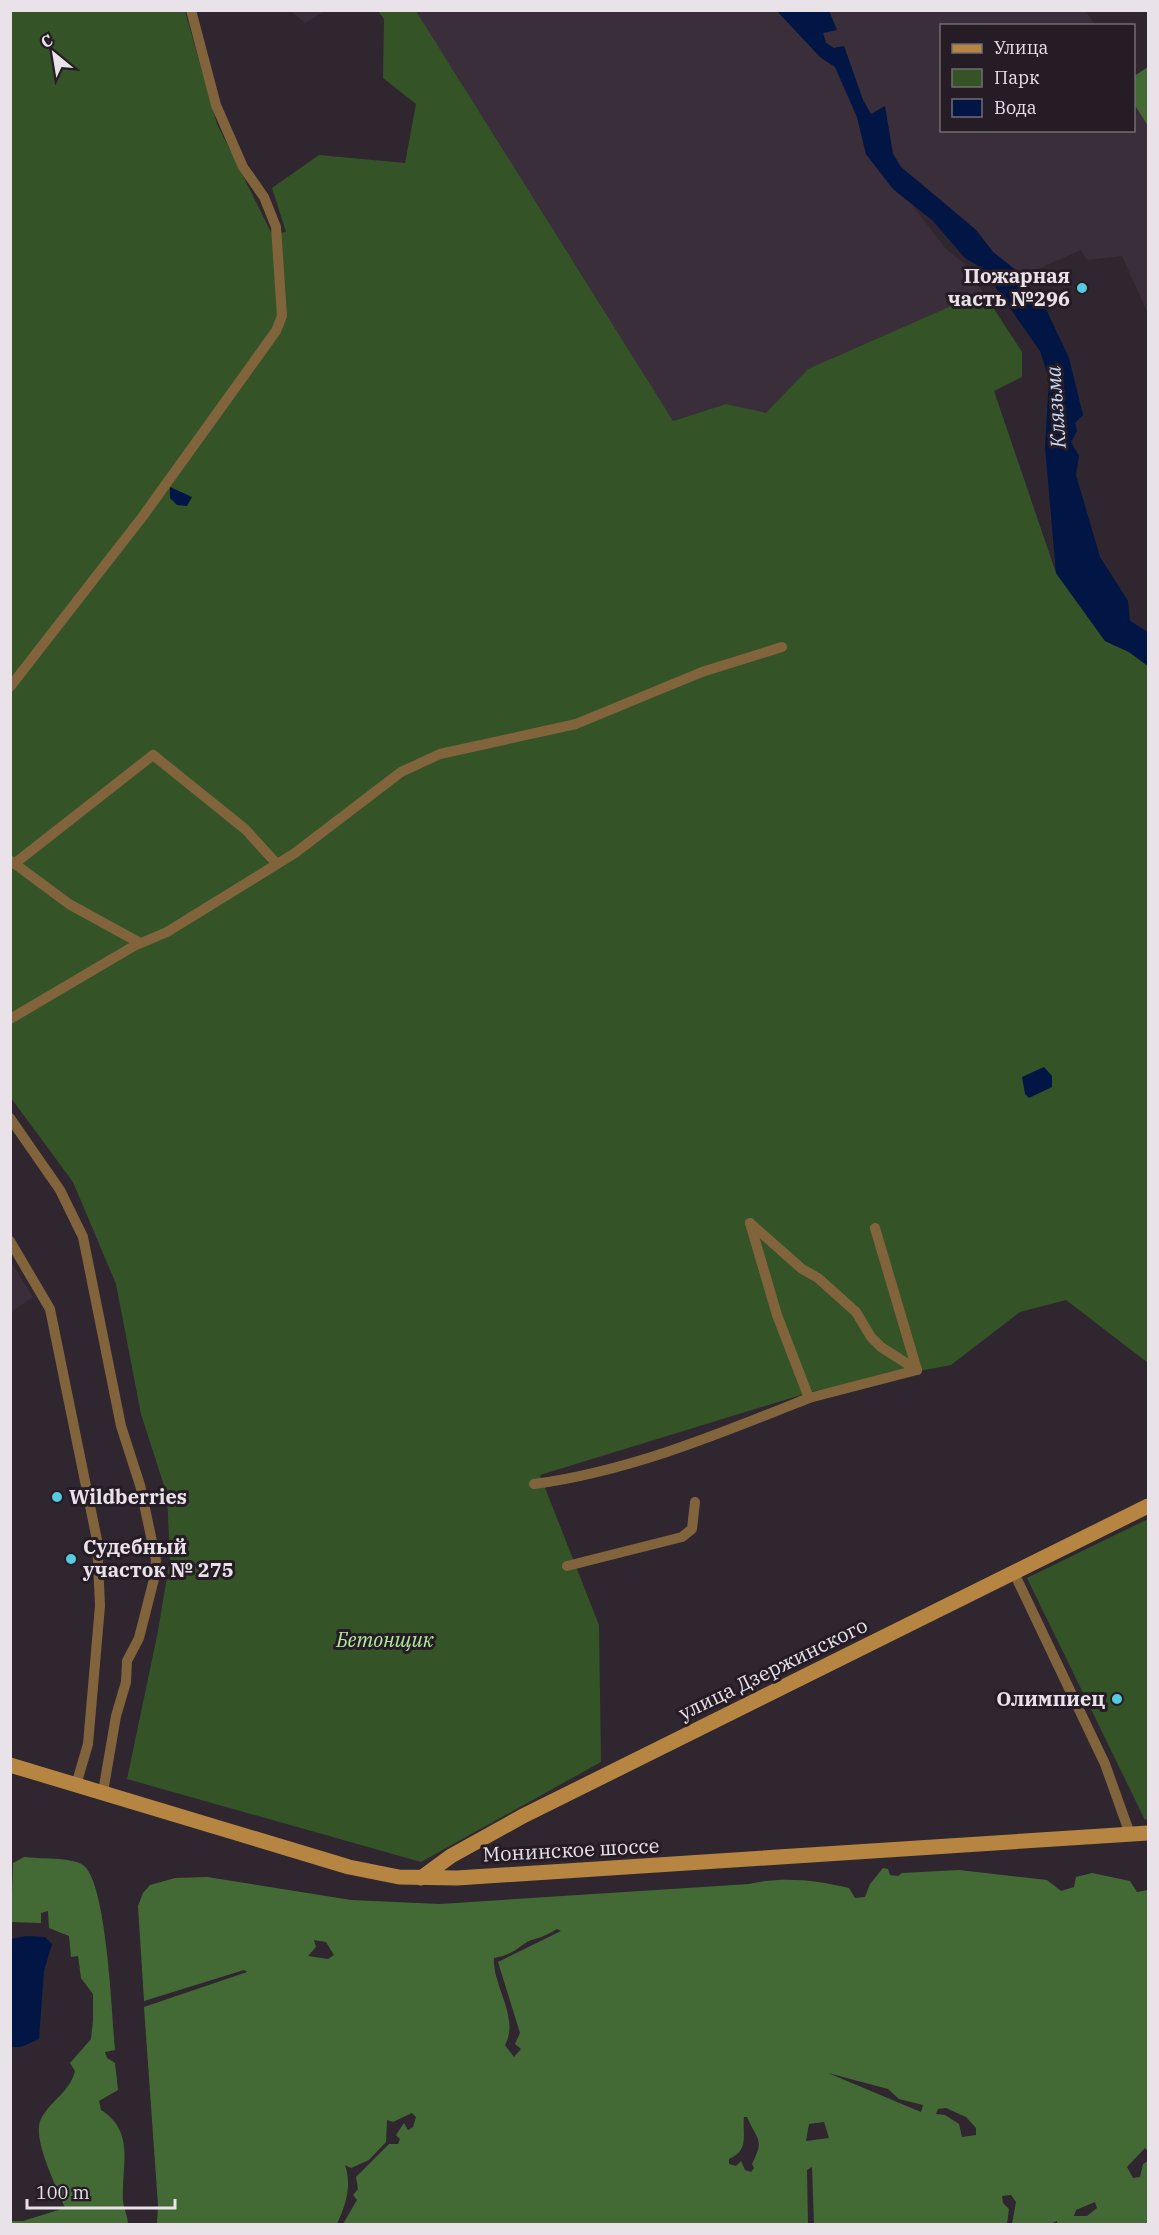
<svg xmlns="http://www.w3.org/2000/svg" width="1159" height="2235" viewBox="0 0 1159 2235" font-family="'IBM Plex Serif',serif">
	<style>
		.built { fill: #3b2e3b }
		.green { fill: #345428 }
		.forest { fill: #436a34; fill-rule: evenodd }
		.water { fill: #011644 }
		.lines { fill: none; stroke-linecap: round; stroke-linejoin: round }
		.street { stroke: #82643c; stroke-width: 10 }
		.secondary { stroke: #b58541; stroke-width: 15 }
		.poi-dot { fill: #55cae0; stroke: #251c25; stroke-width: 2 }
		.labels { text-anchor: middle; stroke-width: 6; stroke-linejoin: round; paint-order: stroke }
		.poi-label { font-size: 20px; font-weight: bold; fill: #e9e2e8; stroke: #251c25; text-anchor: end }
		.park-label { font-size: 20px; font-style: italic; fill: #b2ec9c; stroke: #251c25 }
		.street-label { font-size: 20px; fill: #e9e2e8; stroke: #251c25 }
		.water-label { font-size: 21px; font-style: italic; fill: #c8dbfb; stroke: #251c25 }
	</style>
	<rect width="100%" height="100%" fill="#2f262f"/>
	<g class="built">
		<path d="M291,11H325L305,23Z"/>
		<path d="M416,11H777L820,57L835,67L857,117L866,154L893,189L911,204L947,250L964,263L983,292L808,369L766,414L726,404L672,421Z"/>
		<path d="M829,11H1086L1095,25L942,26V130H1134V104L1148,126V314L1122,256L1087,260L1081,250L1038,269L1017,271L993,252L976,230L952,209L901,167L893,154L885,107L871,114L863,100L844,46L834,48L826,43L823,33L837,29Z"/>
		<path d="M11,1262L33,1297L11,1312H10Z"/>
	</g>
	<g class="green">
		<path d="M11,11H185L217,124L272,234L286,232L272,188L319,155L405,163L416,104L383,78L384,19L378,11H416L673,421L726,404L766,413L808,369L983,292L1022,352V377L994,391L1056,573L1105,641L1129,652L1148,666V1363L1066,1300L1020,1312L951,1365L814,1391L540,1475L599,1625L601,1762L421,1862L127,1779L158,1631L170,1559L167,1495L141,1414L116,1284L73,1182L11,1098Z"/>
		<path d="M1148,1519V1819L1145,1820L1027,1578Z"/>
	</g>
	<g class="forest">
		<path d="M1148,67V126L1134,104V76Z"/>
		<path d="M24,1857C38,1859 72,1857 83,1865C107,1882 112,2017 115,2050L105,2052L107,2058L115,2063L118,2090L99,2101L101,2110C136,2132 121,2166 123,2201C124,2209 128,2217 128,2224H11V2221H23L65,2208C58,2189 31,2138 41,2119C50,2101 70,2092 75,2071L70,2063L91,2039L93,2020V1994L81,1978L78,1956L71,1957L69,1936L49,1928L48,1911L41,1913V1923L11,1922L13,1863Z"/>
		<path d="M883,1868L888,1869L890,1875L898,1876L902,1873L959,1870L1047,1880L1061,1891L1074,1887L1076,1877L1092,1873L1130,1881L1137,1892L1148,1890V2151L1145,2148L1127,2167L1133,2178L1140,2177L1143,2164L1148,2161V2224H1057V2221L1050,2224H1012L1016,2202L1011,2195L1002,2196L1003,2203L1009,2209L1007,2224H814L812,2167L807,2170L808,2224H343L357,2200L353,2195L358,2189L356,2177L389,2144H398L400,2139L396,2135L404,2123L408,2130L413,2127L416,2117L412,2113L393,2122L387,2120L386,2142L369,2160L351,2168L345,2165C352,2186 346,2204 337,2224H157L158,2205L144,2007L247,1972L244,1970L144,2001L138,1906L143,1893L150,1885L175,1878L207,1877L351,1900L440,1904L749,1884C784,1876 815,1880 849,1888L855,1898L865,1897L870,1884ZM557,1929L561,1931L498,1962L520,2033L515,2044L521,2049L514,2057L505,2045C520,2018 492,1985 494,1958C516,1955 521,1942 535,1939C544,1936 549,1934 557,1929ZM314,1940L326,1942L334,1955L328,1959L308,1956L316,1947ZM828,2073L888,2089L899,2099L923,2105L921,2112ZM946,2108L966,2117L976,2128V2135L962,2137L959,2124L945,2115L936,2114L938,2109ZM744,2117H747C757,2140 765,2139 752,2164L754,2168L751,2172L745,2170L741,2161L736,2166L729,2164V2159C750,2150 742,2134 744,2117ZM824,2122L829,2138L806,2141L809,2124ZM1095,2202L1097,2208L1087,2216H1074L1076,2210Z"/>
	</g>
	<g class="water">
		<path d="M777,11H829L837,30L823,33L826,43L834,48L844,46L863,100L871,114L885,106L893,154L901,167L976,230L993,252L1017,271L1046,309L1069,358L1083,415L1075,423L1077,431L1071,442L1079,456L1076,475L1100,557L1128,601L1130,621L1148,632V666L1129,652L1105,641L1056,573L1045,447L1049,379L1040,351L982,268L965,258L932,220L893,189L879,171L866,154L857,117L835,67L820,57Z"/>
		<path d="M170,487L192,497L187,506L177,505L170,498Z"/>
		<path d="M1044,1067L1052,1076V1087L1029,1098L1025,1094L1022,1077Z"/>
		<path d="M26,1936L45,1937L52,1944L44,1971L39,2039L21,2047H11V1939Z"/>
	</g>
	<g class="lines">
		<g class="street">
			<path d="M10,687L143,516L276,331L282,316L276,227L264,197L243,167L216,105L191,10"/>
			<path d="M11,861L69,904L140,943"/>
			<path d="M14,864L153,755L245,829L277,864"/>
			<path d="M10,1019L134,946L167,932L295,853L401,772L440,754L576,724L702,672L782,647"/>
			<path d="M10,1118L60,1190L83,1237L121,1426L140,1485L156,1560L154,1579L139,1638L127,1661L126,1682L116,1716L103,1792"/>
			<path d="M750,1223L802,1269L818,1278L856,1312L871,1337L881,1347L917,1370"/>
			<path d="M875,1228L917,1370"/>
			<path d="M10,1241L50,1309L97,1540L100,1606L88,1744L76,1785"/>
			<path d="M809,1398L917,1370"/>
			<path d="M534,1484C630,1471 719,1434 809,1398L777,1315L750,1223"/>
			<path d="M567,1566L682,1537L692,1529L695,1502"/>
			<path d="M1014,1573L1105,1764L1130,1834"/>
		</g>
		<g class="secondary">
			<path d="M10,1765L349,1867L399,1877L457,1878L1148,1833"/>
			<path d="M421,1878L451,1856L523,1816L1148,1506"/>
		</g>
	</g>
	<g class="poi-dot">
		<circle cx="1082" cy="288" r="6"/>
		<circle cx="57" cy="1497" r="6"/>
		<circle cx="71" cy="1559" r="6"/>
		<circle cx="1117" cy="1699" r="6"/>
	</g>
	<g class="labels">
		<g class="poi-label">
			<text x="1070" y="283">Пожарная<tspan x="1070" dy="23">часть №296</tspan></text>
			<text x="69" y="1504" text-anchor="start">Wildberries</text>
			<text x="83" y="1554" text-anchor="start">Судебный<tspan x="83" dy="23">участок № 275</tspan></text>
			<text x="1105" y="1706">Олимпиец</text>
		</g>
		<g class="park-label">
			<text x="385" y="1647">Бетонщик</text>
		</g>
		<g class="street-label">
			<text transform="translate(773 1669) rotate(-26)" y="7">улица Дзержинского</text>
			<text transform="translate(571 1850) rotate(-3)" y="7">Монинское шоссе</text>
		</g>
		<g class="water-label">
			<text transform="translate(1056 407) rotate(-94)" y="7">Клязьма</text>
		</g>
	</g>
	<rect width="1159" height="2235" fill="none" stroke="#e9e2e8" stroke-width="24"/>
	<rect x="940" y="24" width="195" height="108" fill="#251c25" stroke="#736b73" stroke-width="1.5"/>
	<rect x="952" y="44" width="30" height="9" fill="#b58541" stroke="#736b73" stroke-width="1.5"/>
	<text x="994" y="54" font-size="18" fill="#e9e2e8">Улица</text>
	<rect x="952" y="69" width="30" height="18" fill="#345428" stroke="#736b73" stroke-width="1.5"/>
	<text x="994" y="84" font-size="18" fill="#e9e2e8">Парк</text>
	<rect x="952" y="99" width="30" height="18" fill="#011644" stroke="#736b73" stroke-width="1.5"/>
	<text x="994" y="114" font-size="18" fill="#e9e2e8">Вода</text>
	<g transform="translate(54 54) rotate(330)" stroke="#251c25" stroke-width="4.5" paint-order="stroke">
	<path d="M0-4.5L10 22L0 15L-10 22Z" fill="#e9e2e8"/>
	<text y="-9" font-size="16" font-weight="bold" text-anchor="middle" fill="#e9e2e8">С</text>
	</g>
	<path d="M27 2199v9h148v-9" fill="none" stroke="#e9e2e8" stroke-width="3"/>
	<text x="36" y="2199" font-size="18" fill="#e9e2e8" stroke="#251c25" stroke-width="4.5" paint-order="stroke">100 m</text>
</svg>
